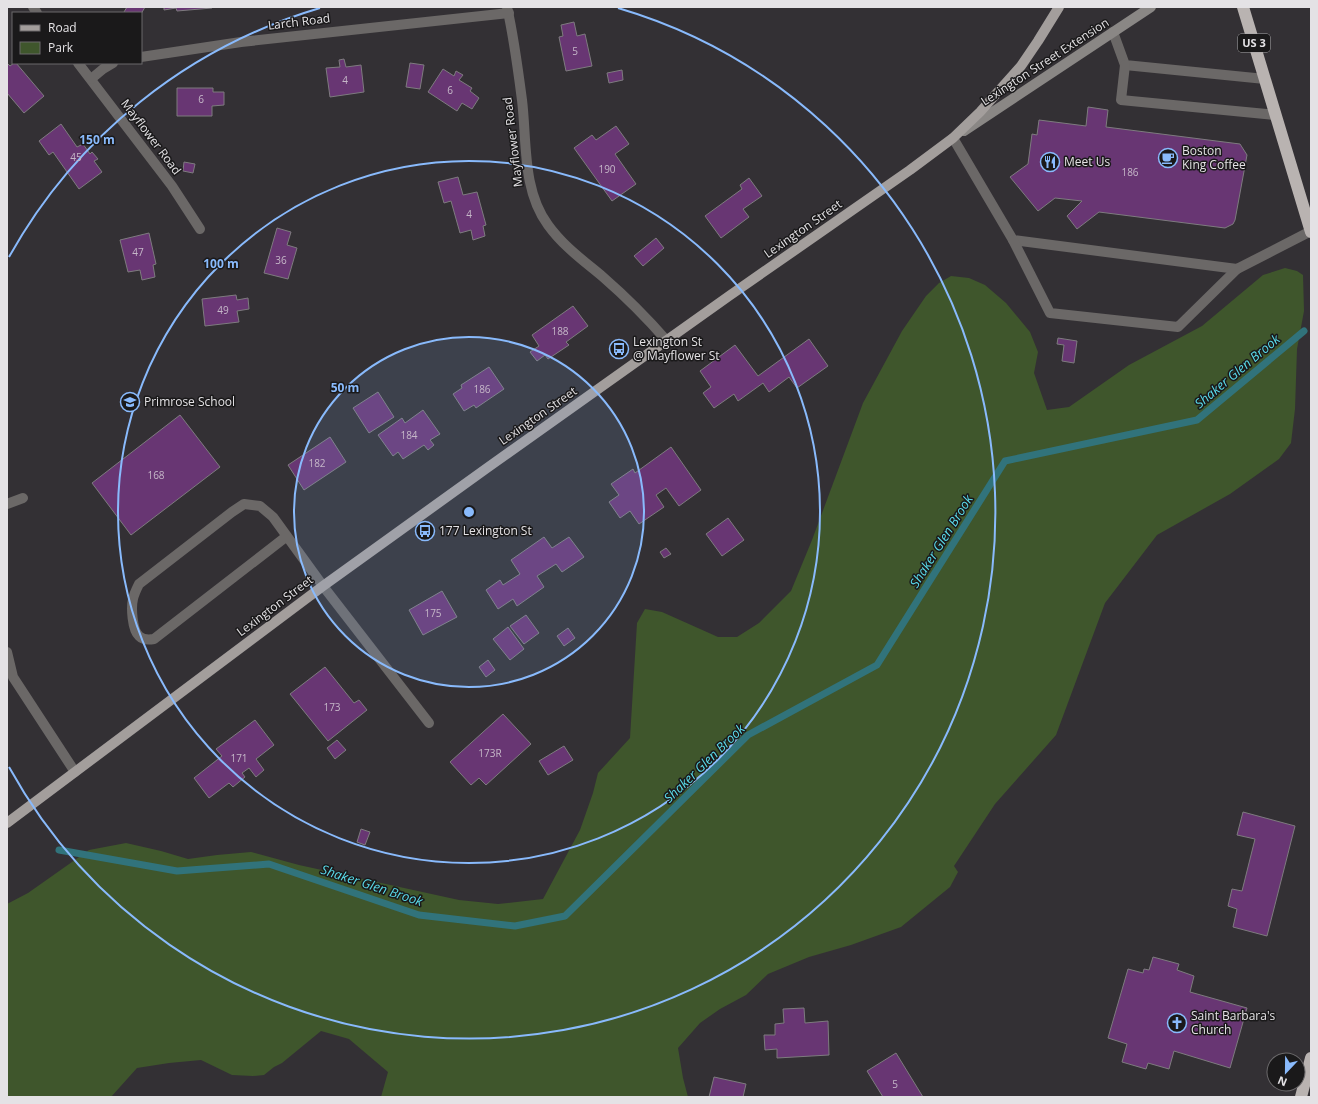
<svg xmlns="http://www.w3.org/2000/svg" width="1318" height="1104" viewBox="0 0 1318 1104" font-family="'Open Sans',sans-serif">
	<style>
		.green { fill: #3f562c }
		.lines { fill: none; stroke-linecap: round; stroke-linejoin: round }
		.stream { stroke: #31737b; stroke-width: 7 }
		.building { fill: #683673; stroke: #7e7b7f }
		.lane { stroke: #6b6867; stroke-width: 10 }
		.street { stroke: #6b6867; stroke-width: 10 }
		.secondary { stroke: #8a8785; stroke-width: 10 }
		.primary { stroke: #a39e9c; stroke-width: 10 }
		.highway { stroke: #b9b3b1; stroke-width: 12 }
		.ring { fill: none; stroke: #89bafc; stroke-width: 2 }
		.labels { text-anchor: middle; stroke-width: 3; stroke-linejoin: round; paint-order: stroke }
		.number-label { font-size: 10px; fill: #c5b7c8 }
		.shield { fill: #1a191a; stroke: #a7a6a8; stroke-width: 1 }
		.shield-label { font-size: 11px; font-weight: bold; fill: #e4e2e5 }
		.street-label { font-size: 12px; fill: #e4e2e5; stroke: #1a191a }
		.poi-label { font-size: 12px; fill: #e4e2e5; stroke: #1a191a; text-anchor: start }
		.water-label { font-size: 13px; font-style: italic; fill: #5adbea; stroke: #1a191a }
		.centre { fill: #89bafc; stroke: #1a191a; stroke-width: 2 }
		.ring-label { font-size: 12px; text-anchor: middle; font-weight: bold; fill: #89bafc; stroke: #1a191a; stroke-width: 3; stroke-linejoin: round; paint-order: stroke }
	</style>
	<rect width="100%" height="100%" fill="#333034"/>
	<path class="green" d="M1285,268L1297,271L1303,275L1304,311L1297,349L1295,409L1291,443L1279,459L1230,494L1157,535L1105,603L1056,735L995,804L954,866L958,872L950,887L901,927L851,945L809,957L768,974L746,995L720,1009L700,1023L678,1048L683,1078L688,1097H381L388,1072L349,1039L321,1031L282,1063L274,1067L264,1075L253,1076L232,1075L201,1060L169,1063L137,1068L111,1097H7V904L28,893L89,850L126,843L161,851L188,859L217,855L251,852L299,865L459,900L498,904L543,899L580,830L593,793L598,773L630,738L637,623L645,609L662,612L718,637H737L759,623L791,591L812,540L863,403L902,331L926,296L939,283L951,276L969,278L985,285L1006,303L1030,332L1038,352L1034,373L1047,410L1069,407L1129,365L1202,326L1263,275Z"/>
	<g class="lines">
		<path class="stream" d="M59,850L177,871L269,864L419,915L515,926L565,916L748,735L877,665L1005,461L1197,420L1304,331"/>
	</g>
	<g class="building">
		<path d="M127,7H145L141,14V13H126L124,12Z"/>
		<path d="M164,7H212V8L177,11L176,8L164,10Z"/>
		<path d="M574,22L577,36L585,34L592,66L566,71L559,37L563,36L561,25Z"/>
		<path d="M344,59L346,67L361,65L364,92L330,97L326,68L340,67L339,60Z"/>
		<path d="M7,63L10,66L14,63H16L44,96L24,113L7,93Z"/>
		<path d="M410,63L424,65L420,89L406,87Z"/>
		<path d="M443,69L454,76L456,71L463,75L459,80L472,88L470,91L479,98L472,109L462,103L457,111L428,92Z"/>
		<path d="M622,70L623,80L609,83L607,73Z"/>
		<path d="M177,88H213V92H224V105L212,106V116H177Z"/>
		<path d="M1088,107L1108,110L1106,127L1240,144L1247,155L1235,220L1233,224L1225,228L1099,212L1077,229L1067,216L1082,201L1055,198L1038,211L1010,177L1028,164L1032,134L1037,135L1039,120L1086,126Z"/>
		<path d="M61,124L77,147L83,144L90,154L92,152L98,159L94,161L102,172L79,189L53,152L49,155L39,141Z"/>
		<path d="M616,126L629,144L615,154L636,184L612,201L574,148L592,135L596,140Z"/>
		<path d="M184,162L195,164L193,173L183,171Z"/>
		<path d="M458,177L463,195L477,192L486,225L483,226L485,236L473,240L471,230L460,233L451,201L444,203L438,182Z"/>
		<path d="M749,178L762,196L743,209L749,217L721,238L705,216L742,189L740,185Z"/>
		<path d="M277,228L291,232L287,245L297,248L288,279L264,273Z"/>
		<path d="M149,233L156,264L153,265L155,277L142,280L140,270L128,272L120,240Z"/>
		<path d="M656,238L664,248L643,266L634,256Z"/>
		<path d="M236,295L237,300L248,298L249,309L237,311L239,322L205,326L202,299Z"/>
		<path d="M573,306L588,326L566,342L569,345L548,359L545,355L537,361L530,352L539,346L532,335Z"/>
		<path d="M1058,338L1077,341L1074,363L1062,361L1064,345L1057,344Z"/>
		<path d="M809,339L828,366L797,388L789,377L769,392L763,383L738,401L734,394L714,408L703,393L711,387L700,371L735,345L758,376Z"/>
		<path d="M489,367L504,389L476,408L474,405L464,411L453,394L462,388L461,385Z"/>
		<path d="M378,392L394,417L369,433L353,408Z"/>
		<path d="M423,410L440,434L430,440L434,445L428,450L424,445L403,459L398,452L393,456L378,435L402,418L405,423Z"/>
		<path d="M180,415L220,467L131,535L92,483Z"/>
		<path d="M330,437L346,462L304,490L288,465Z"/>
		<path d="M671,447L701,490L679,506L666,488L656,495L664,507L639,524L630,511L620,518L609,502L619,495L611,484L633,469L635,473Z"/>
		<path d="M728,518L744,540L722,556L706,534Z"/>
		<path d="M544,537L552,548L569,537L584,557L562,572L556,564L537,576L544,587L517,606L513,599L498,609L486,590L500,580L503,585L520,574L511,560Z"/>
		<path d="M666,548L671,554L664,558L660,552Z"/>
		<path d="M442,591L457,617L423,635L409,610Z"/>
		<path d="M526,615L539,633L524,644L510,626Z"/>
		<path d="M508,627L524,649L510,660L493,639Z"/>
		<path d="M568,628L575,638L564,646L557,636Z"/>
		<path d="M488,660L495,670L486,677L479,667Z"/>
		<path d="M325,667L354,703L359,700L367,710L328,741L290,694Z"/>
		<path d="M503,714L531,744L486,785L479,778L471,785L450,762Z"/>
		<path d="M255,720L274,745L256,759L264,770L256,777L249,768L242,773L245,777L233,787L229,783L209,798L194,778L222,756L216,749Z"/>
		<path d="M337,740L346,750L335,759L327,748Z"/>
		<path d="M564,746L573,760L548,775L539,761Z"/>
		<path d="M1243,812L1295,826L1267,936L1233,927L1237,909L1228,906L1232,889L1242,891L1255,839L1237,835Z"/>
		<path d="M361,829L370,832L365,845L357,842Z"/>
		<path d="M1153,957L1179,964L1177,970L1194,976L1190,992L1247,1008L1230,1068L1174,1051L1169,1069L1148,1063L1146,1069L1122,1062L1127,1044L1108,1038L1128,969L1143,973L1144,969L1149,970Z"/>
		<path d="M804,1008L805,1023L828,1021L829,1055L777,1058V1049L765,1050L764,1035H775V1024L784,1023L783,1009Z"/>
		<path d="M896,1053L923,1097H883L867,1071Z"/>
		<path d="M714,1077L746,1084L743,1097H709Z"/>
	</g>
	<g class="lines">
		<g class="lane">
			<path d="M1113,32L1125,65L1265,79"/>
			<path d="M1125,65L1121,100L1276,115"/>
			<path d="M953,138L1013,240L1237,269L1311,231"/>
			<path d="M1013,240L1050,313L1178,327L1237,269"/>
			<path d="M7,504L23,498"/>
			<path d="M287,536L154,639C149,640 143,640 139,636C132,630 131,607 133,599C134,594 137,588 139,584L232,512L244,504L260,506L273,517L323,586L429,723"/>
			<path d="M7,652L13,677L75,772"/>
		</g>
		<g class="street">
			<path d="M33,7L37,13"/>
			<path d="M507,7C514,38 518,69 522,100C527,141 522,190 548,225C563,246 584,261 603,277C626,297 647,318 667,341"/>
			<path d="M141,57L241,42L509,13"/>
			<path d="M78,63L172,186L200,229"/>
			<path d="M91,79L103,69L113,63"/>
		</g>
		<path class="secondary" d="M964,131L1151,7"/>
		<path class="primary" d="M7,823L323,586L487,468L729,296L910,170L953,138L980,112L1021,66L1038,41L1059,7"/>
		<g class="highway">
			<path d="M1243,7L1311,232"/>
			<path d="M1301,1097L1311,1058"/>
		</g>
	</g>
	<circle cx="469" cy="512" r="175" fill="#89bafc" fill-opacity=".12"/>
	<g class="ring">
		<circle cx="469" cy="512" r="175"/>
		<circle cx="469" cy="512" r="351"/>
		<path d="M9 257A526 526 0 0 1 320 8M618 8A526 526 0 1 1 9 767"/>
	</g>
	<defs>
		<symbol id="cafe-ring" viewBox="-11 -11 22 22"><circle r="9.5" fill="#1a191a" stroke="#89bafc" stroke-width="1.5"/><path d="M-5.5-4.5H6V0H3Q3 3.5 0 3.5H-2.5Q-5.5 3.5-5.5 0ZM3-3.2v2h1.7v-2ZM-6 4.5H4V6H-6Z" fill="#89bafc"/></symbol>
		<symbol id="restaurant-ring" viewBox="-11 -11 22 22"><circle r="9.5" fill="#1a191a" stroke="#89bafc" stroke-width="1.5"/><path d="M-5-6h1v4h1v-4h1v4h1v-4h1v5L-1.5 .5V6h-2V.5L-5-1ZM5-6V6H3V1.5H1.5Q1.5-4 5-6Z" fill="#89bafc"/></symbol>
		<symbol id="bus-ring" viewBox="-11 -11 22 22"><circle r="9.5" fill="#1a191a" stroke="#89bafc" stroke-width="1.5"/><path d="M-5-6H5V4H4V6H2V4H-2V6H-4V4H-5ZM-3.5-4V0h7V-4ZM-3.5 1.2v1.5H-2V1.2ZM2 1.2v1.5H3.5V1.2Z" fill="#89bafc"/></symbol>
		<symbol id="school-ring" viewBox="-11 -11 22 22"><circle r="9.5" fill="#1a191a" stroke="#89bafc" stroke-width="1.5"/><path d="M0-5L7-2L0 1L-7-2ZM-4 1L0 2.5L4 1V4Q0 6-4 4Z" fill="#89bafc"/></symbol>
		<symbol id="church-ring" viewBox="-11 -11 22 22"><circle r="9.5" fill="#1a191a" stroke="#89bafc" stroke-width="1.5"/><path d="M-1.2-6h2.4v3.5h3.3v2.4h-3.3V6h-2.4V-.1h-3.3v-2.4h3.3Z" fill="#89bafc"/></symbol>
	</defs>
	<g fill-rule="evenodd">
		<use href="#cafe-ring" x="1157" y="147" width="22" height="22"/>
		<use href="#restaurant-ring" x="1039" y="151" width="22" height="22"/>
		<use href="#bus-ring" x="608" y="338" width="22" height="22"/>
		<use href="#school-ring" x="119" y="391" width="22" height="22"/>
		<use href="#bus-ring" x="414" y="520" width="22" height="22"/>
		<use href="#church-ring" x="1166" y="1012" width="22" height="22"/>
	</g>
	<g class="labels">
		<g class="number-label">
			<text x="575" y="55">5</text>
			<text x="345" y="84">4</text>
			<text x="450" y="94">6</text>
			<text x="201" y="103">6</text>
			<text x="76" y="161">45</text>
			<text x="607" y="173">190</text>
			<text x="1130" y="176">186</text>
			<text x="469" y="218">4</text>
			<text x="138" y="256">47</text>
			<text x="281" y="264">36</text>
			<text x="223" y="314">49</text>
			<text x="560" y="335">188</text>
			<text x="482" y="393">186</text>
			<text x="409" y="439">184</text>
			<text x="317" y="467">182</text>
			<text x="156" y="479">168</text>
			<text x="433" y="617">175</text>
			<text x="332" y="711">173</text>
			<text x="490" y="757">173R</text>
			<text x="239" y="762">171</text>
			<text x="895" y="1088">5</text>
		</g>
		<rect class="shield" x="1238" y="34" width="32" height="18" rx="3"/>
		<g class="shield-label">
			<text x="1254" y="47">US 3</text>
		</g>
		<g class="street-label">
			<text transform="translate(299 22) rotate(-7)" y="4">Larch Road</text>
			<text transform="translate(1045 62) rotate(-33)" y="4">Lexington Street Extension</text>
			<text transform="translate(151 137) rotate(53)" y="4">Mayflower Road</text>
			<text transform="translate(513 142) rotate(-97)" y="4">Mayflower Road</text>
			<text transform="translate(803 229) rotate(-35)" y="4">Lexington Street</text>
			<text transform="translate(538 416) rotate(-35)" y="4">Lexington Street</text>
			<text transform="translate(275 606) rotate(-37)" y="4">Lexington Street</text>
		</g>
		<g class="poi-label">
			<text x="1182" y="155">Boston<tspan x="1182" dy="14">King Coffee</tspan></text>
			<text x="1064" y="166">Meet Us</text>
			<text x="633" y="346">Lexington St<tspan x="633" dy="14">@ Mayflower St</tspan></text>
			<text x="144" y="406">Primrose School</text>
			<text x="439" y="535">177 Lexington St</text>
			<text x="1191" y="1020">Saint Barbara's<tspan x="1191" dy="14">Church</tspan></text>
		</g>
		<g class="water-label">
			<text transform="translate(1237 371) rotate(-40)" y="5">Shaker Glen Brook</text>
			<text transform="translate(941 541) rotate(-58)" y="5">Shaker Glen Brook</text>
			<text transform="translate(704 763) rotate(-44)" y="5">Shaker Glen Brook</text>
			<text transform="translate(372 885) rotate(18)" y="5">Shaker Glen Brook</text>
		</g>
	</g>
	<circle cx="469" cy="512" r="6" class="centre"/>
	<g class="ring-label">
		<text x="97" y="144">150 m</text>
		<text x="221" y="268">100 m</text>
		<text x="345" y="392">50 m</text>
	</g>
	<rect width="1318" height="1104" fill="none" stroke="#e4e2e5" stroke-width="16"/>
	<rect x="12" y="12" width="130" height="52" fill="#1a191a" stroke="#6b696b"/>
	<rect x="20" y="25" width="20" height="6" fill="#a39e9c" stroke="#6b696b"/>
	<text x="48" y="32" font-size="12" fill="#e4e2e5">Road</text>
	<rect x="20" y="42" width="20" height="12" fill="#3f562c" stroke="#6b696b"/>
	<text x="48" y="52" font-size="12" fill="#e4e2e5">Park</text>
	<g transform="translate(1286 1072) rotate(202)"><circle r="19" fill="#1a191a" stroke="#6b696b"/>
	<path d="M0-3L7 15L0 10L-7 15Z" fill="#89bafc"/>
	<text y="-6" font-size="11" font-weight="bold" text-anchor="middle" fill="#e4e2e5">N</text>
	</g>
</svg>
